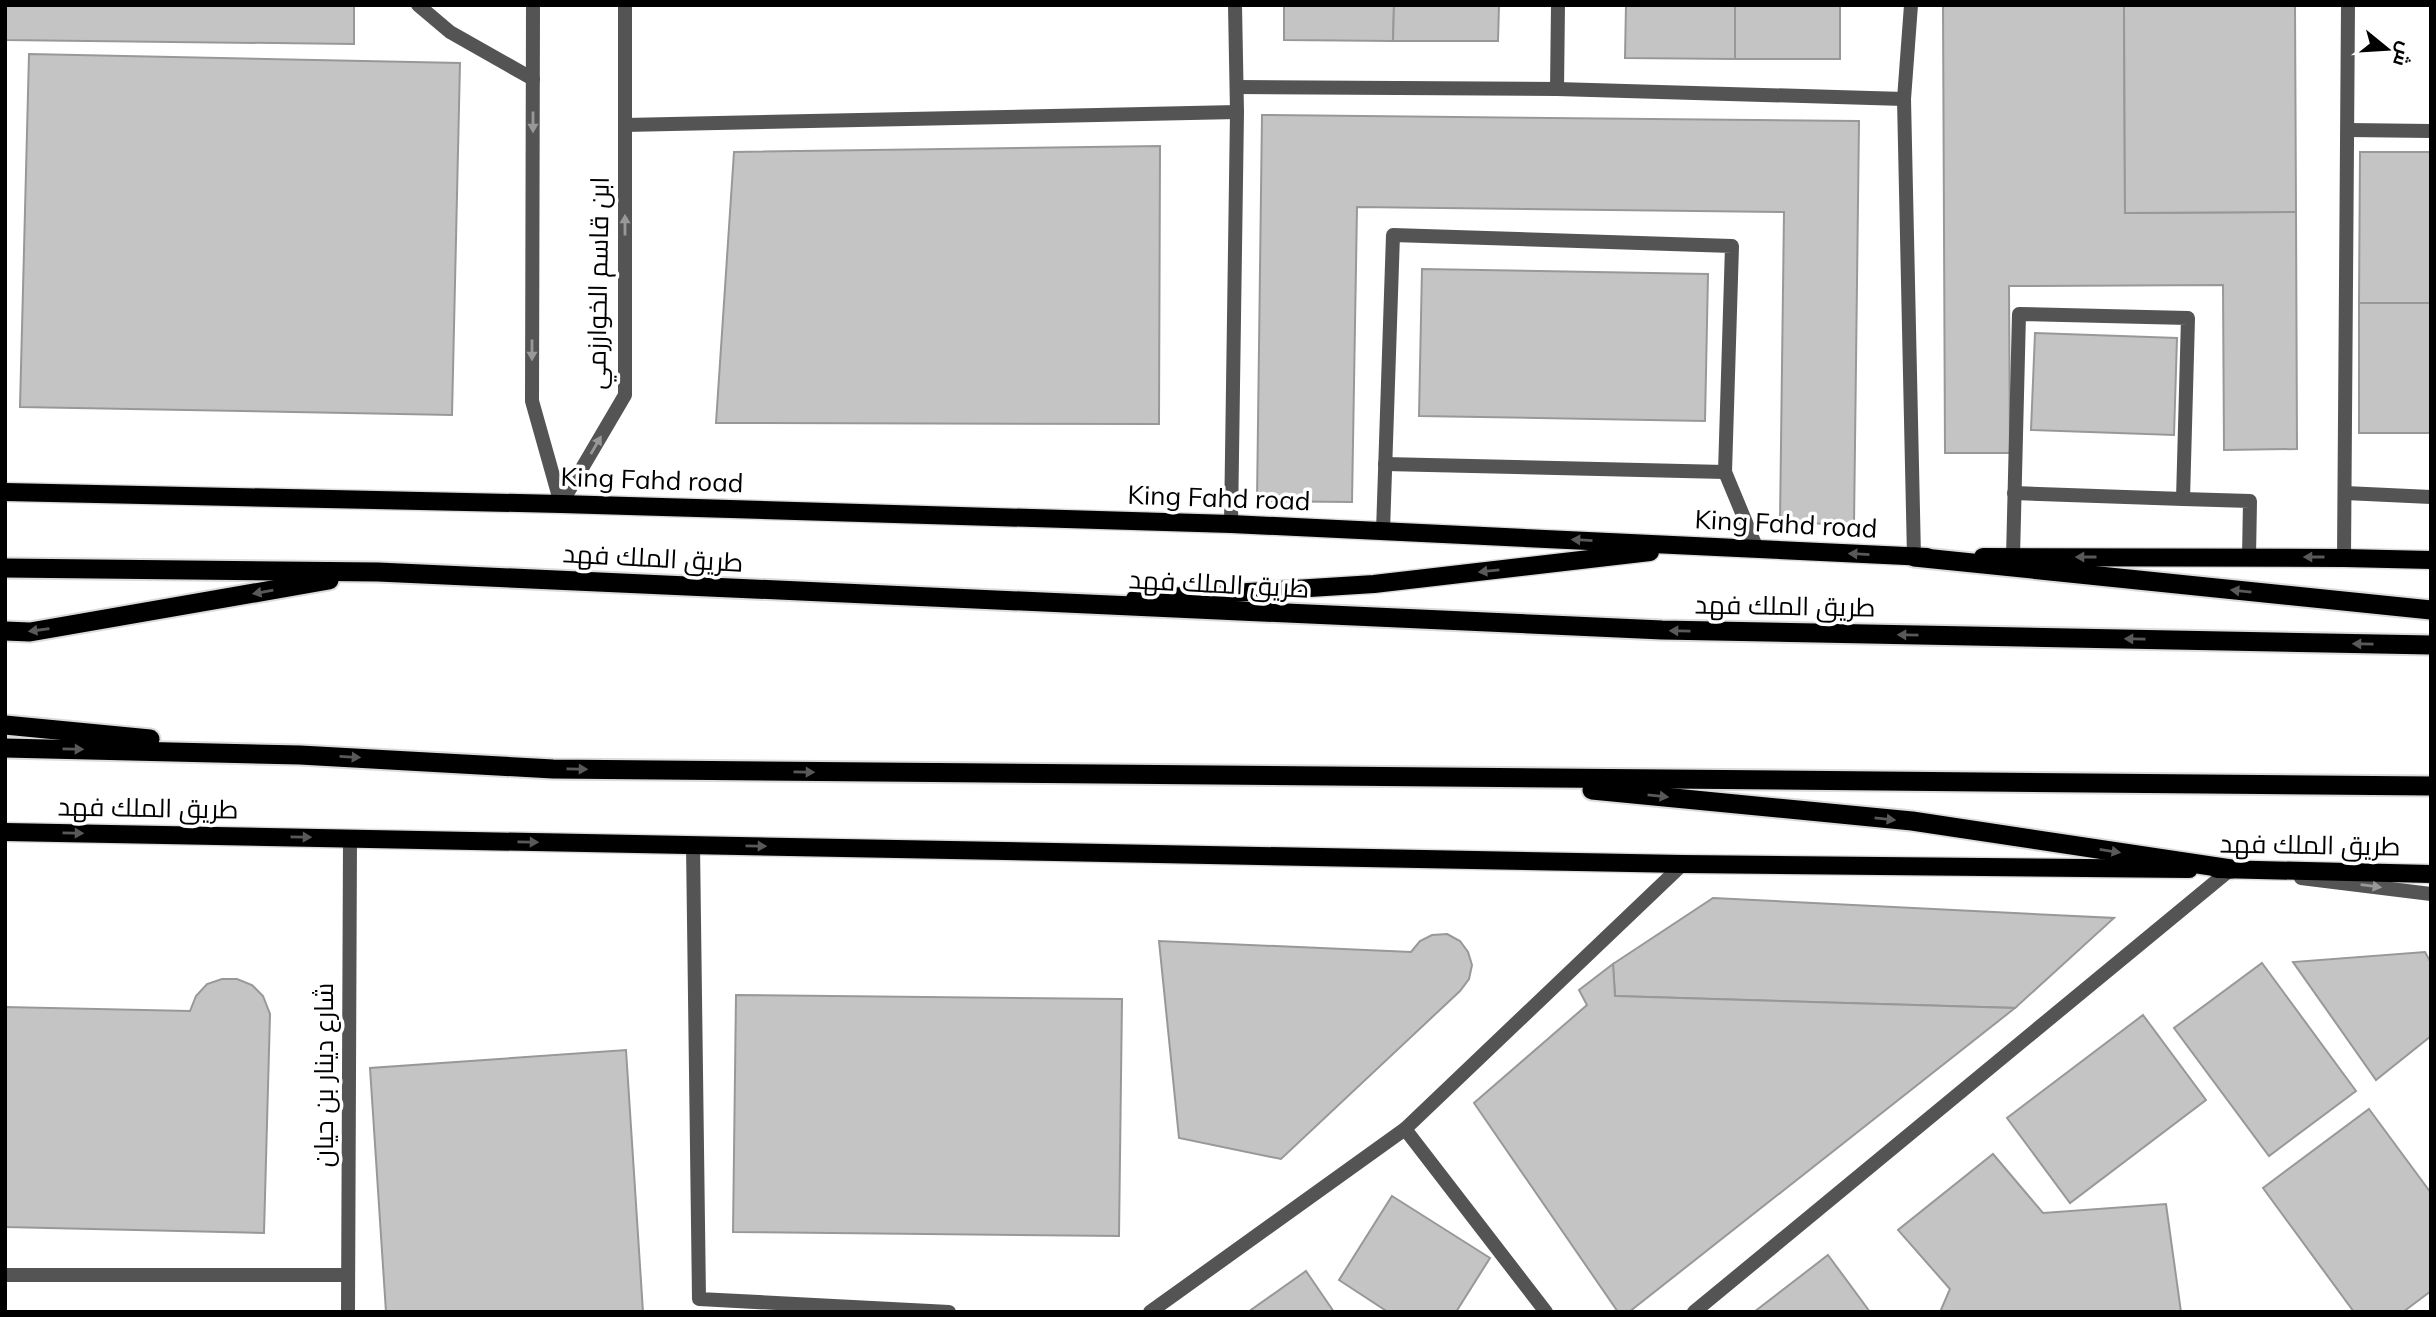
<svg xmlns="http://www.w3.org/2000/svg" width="2436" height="1317" viewBox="0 0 2436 1317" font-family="Mulish,Cairo,sans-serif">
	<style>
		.building { fill: #c4c4c4; stroke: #989898; stroke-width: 2 }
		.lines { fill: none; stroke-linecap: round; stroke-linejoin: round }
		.primary-casing { stroke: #dbdbdb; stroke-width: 21 }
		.trunk-casing { stroke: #dbdbdb; stroke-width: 23 }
		.service { stroke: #545454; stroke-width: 14 }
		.minor { stroke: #545454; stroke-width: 14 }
		.tertiary { stroke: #545454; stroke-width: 14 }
		.primary { stroke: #000; stroke-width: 18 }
		.trunk { stroke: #000; stroke-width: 19 }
		.oneway { fill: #989898 }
		.oneway2 { fill: #595959 }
		.labels { text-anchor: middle; stroke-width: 7; stroke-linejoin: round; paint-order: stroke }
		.street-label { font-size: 26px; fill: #000; stroke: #fff }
	</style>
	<rect width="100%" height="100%" fill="#fff"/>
	<g class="building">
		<path d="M5,5H354V44L5,40Z"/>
		<path d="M1284,5H1394L1393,41L1284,40Z"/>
		<path d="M1394,5H1499L1498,41H1393Z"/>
		<path d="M1626,5H1735V59L1625,58Z"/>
		<rect x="1735" y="5" width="105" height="54"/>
		<path d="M1943,5H2124L2125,213L2296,212L2297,449L2224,450L2223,285L2009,286L2010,453H1945Z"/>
		<path d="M2124,5H2295L2296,212L2125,213Z"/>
		<path d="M29,54L460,63L452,415L20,407Z"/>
		<path d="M1262,115L1859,121L1854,525L1780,522L1784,212L1357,207L1352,502L1257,501Z"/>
		<path d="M1160,146L1159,424L716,423L734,152Z"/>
		<path d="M2360,152H2431V303H2359Z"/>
		<path d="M1422,269L1708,274L1705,421L1419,416Z"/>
		<rect x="2359" y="303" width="72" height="130"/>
		<path d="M2035,333L2177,338L2174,435L2031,430Z"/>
		<path d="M1713,898L2114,918L2015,1008L1615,996L1613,964Z"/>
		<path d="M1447,934L1460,941L1468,952L1472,965L1469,979L1460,991L1281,1159L1179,1138L1159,941L1411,952L1420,941L1432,935Z"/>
		<path d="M2425,952L2431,963V1036L2376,1080L2293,962Z"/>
		<path d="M2262,963L2356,1091L2269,1156L2174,1028Z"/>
		<path d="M1613,964L1615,996L2015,1008L1629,1312H1618L1474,1103L1587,1005L1579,990Z"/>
		<path d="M222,979H237L252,985L263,996L270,1014L264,1233L5,1227V1007L190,1011L196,996L207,984Z"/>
		<path d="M736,995L1122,999L1119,1236L733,1232Z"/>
		<path d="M2143,1015L2206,1100L2070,1203L2007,1118Z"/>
		<path d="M626,1050L643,1312H386L370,1068Z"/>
		<path d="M2369,1109L2431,1193V1291L2403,1312H2354L2263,1188Z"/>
		<path d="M1993,1154L2043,1213L2166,1204L2181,1312H1940L1950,1289L1898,1230Z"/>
		<path d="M1392,1196L1490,1258L1456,1312H1388L1339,1280Z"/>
		<path d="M1828,1255L1870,1312H1754Z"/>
		<path d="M1306,1271L1334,1312H1248Z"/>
	</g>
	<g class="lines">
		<defs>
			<g id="primary">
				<path d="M5,492L561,504L1231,524L1927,557"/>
				<path d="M1983,557L2344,558L2431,560"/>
				<path d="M1135,599L1374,584L1650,552"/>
				<path d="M5,832L1683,864L2189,869"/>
				<path d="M2217,869L2431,874"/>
			</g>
			<g id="trunk">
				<path d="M1914,557L2431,610"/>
				<path d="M5,568L378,572L1662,630L2431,645"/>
				<path d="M5,631L30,632L329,580"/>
				<path d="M5,725L150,739"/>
				<path d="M5,748L300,755L553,769L2431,786"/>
				<path d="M1592,790L1912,821L2231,869"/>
			</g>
		</defs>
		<use href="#primary" class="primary-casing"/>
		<use href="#trunk" class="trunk-casing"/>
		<g class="service">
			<path d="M418,5L450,32L533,79"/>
			<path d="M625,125L1237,112"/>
			<path d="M1385,464L1725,472"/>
			<path d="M2014,493L2183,499"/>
			<path d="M2345,493L2431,497"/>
			<path d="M1383,531L1393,235L1732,246L1725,472L1757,549"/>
			<path d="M2013,557L2019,314L2188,318L2183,499L2250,501L2249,557"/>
			<path d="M2301,878L2431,894"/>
		</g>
		<g class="minor">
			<path d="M1911,5L1904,99L1914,557"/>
			<path d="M1237,87L1557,89L1904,99"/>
			<path d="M1557,89L1558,5"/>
			<path d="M2348,130L2431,131"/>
			<path d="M1231,524L1237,112L1235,5"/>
			<path d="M2344,558L2348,5"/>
			<path d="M693,845L699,1299L949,1312"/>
			<path d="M1405,1129L1546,1312"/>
			<path d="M5,1275H348"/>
			<path d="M348,1312L350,838"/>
			<path d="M1150,1312L1405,1129L1683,864"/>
			<path d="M1694,1312L2231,869"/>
		</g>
		<g class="tertiary">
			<path d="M533,5L532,401L561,504"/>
			<path d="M561,504L625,395V5"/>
		</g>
		<use href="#primary" class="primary"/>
		<use href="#trunk" class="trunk"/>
	</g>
	<defs><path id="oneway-solid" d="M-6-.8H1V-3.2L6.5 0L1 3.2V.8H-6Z" transform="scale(1.75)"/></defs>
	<g class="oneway">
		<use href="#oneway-solid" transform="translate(533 122) rotate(90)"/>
		<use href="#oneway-solid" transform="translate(625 225) rotate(-90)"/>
		<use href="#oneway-solid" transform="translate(532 350) rotate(90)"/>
		<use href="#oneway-solid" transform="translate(596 445) rotate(-60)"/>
		<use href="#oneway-solid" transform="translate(2371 886) rotate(7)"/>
	</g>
	<g class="oneway2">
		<use href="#oneway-solid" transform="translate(1582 540) rotate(-177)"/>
		<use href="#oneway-solid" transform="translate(1859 554) rotate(-177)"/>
		<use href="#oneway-solid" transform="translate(2086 557) rotate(-180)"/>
		<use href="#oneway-solid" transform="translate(2314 557) rotate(-180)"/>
		<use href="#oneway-solid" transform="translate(1489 571) rotate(174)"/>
		<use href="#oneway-solid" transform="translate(2241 591) rotate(-174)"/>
		<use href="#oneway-solid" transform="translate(263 592) rotate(170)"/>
		<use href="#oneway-solid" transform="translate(39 630) rotate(172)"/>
		<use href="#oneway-solid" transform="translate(1680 631) rotate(-179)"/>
		<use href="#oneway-solid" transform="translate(1908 635) rotate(-179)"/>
		<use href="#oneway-solid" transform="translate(2135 639) rotate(-179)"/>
		<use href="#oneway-solid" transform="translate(2363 644) rotate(-179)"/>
		<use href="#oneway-solid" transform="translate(73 749) rotate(1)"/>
		<use href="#oneway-solid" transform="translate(350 757) rotate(3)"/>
		<use href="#oneway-solid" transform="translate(577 769) rotate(1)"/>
		<use href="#oneway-solid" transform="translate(804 772) rotate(1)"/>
		<use href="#oneway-solid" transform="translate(1658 796) rotate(6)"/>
		<use href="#oneway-solid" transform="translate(1885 819) rotate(6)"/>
		<use href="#oneway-solid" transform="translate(73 833) rotate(1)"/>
		<use href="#oneway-solid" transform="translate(301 837) rotate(1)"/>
		<use href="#oneway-solid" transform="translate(528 842) rotate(1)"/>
		<use href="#oneway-solid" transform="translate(756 846) rotate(1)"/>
		<use href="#oneway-solid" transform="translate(2110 851) rotate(9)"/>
	</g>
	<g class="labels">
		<g class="street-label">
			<text transform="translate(598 283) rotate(-89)" y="9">ابن قاسم الخوارزمي</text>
			<text transform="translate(652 480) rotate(2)" y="9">King Fahd road</text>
			<text transform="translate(1219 498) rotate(2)" y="9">King Fahd road</text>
			<text transform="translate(1786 524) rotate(3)" y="9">King Fahd road</text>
			<text transform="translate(653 558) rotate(3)" y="9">طريق الملك فهد</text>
			<text transform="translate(1219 584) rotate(3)" y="9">طريق الملك فهد</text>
			<text transform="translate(1785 606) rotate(1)" y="9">طريق الملك فهد</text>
			<text transform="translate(148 808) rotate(1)" y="9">طريق الملك فهد</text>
			<text transform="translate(2310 845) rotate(1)" y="9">طريق الملك فهد</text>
			<text transform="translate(324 1075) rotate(-90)" y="9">شارع دينار بن حيان</text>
		</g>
	</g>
	<rect width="2436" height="1317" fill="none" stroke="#000000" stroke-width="14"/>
	<g transform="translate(2387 49) rotate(108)" stroke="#ffffff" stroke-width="5" paint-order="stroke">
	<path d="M0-5L12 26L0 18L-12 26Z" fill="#000000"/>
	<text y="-10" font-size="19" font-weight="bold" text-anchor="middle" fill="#000000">ش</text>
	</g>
</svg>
